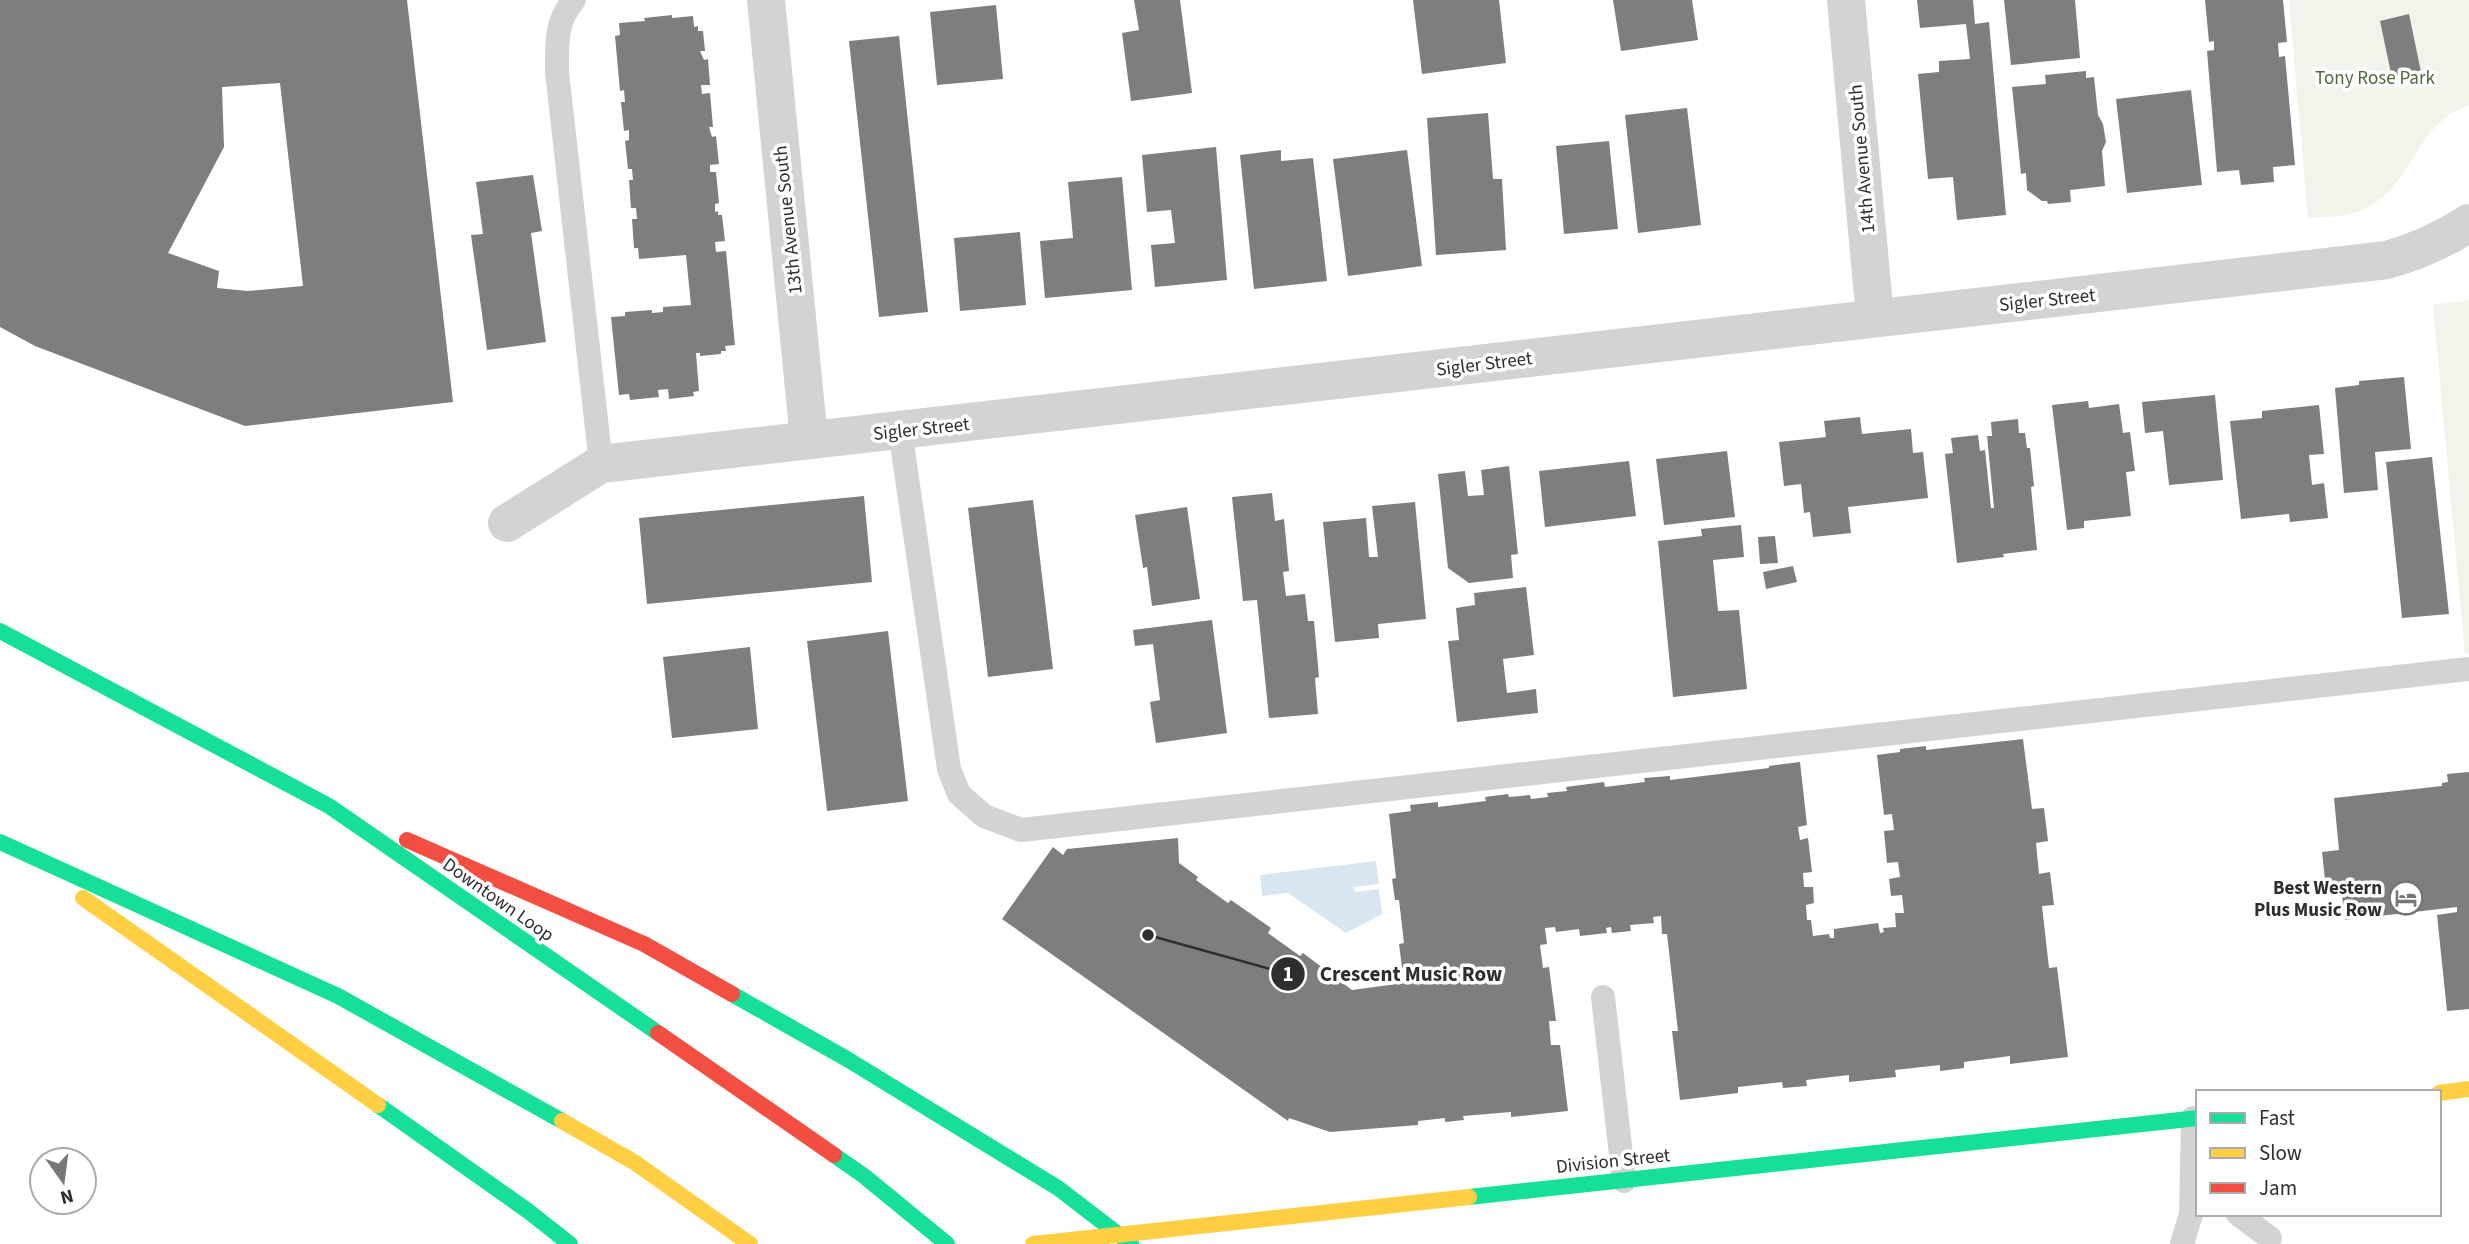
<svg xmlns="http://www.w3.org/2000/svg" width="2469" height="1244" viewBox="0 0 2469 1244" font-family="'Source Sans 3',sans-serif">
	<style>
		.green { fill: #f0f4eb }
		.water { fill: #d8e6f1 }
		.building { fill: #7e7e7e; fill-rule: evenodd }
		.lines { fill: none; stroke-linecap: round; stroke-linejoin: round }
		.lane { stroke: #d3d3d3; stroke-width: 24 }
		.street { stroke: #d3d3d3; stroke-width: 38 }
		.fast { stroke: #16e098; stroke-width: 16 }
		.slow { stroke: #ffcf43; stroke-width: 16 }
		.jam { stroke: #f24e42; stroke-width: 16 }
		.labels { text-anchor: middle; stroke-width: 7; stroke-linejoin: round; paint-order: stroke }
		.park-label { font-size: 19px; fill: #4f683c; stroke: #fff }
		.street-label { font-size: 19px; fill: #2e2e2e; stroke: #fff }
		.poi-label { font-size: 19px; font-weight: bold; fill: #2e2e2e; stroke: #fff; text-anchor: end }
		.leader { fill: none; stroke: #2e2e2e; stroke-width: 2.5 }
		.callout-dot { fill: #2e2e2e; stroke: #fff; stroke-width: 2.5 }
		.mark-label { font-size: 21px; text-anchor: middle; font-weight: bold; fill: #fff }
		.callout-label { font-size: 21px; text-anchor: middle; font-weight: bold; fill: #2e2e2e; stroke: #fff; stroke-width: 7; stroke-linejoin: round; paint-order: stroke }
	</style>
	<rect width="100%" height="100%" fill="#fff"/>
	<g class="green">
		<path d="M2289,0H2469V105C2461,109 2452,112 2445,118C2410,146 2407,190 2362,210C2346,218 2325,216 2308,218Z"/>
		<path d="M2469,300V653L2465,654L2433,305Z"/>
	</g>
	<path class="water" d="M1376,861L1379,884L1354,887L1355,892L1379,889L1382,914L1346,933L1288,893L1262,896L1260,875Z"/>
	<g class="building">
		<path d="M0,0H407L453,402L245,426L35,346L0,327ZM280,83L303,286L247,291L217,288L219,271L168,253L224,147L222,87Z"/>
		<path d="M1134,0H1180L1192,93L1131,101L1122,33L1139,30Z"/>
		<path d="M1413,0H1499L1506,63L1422,74Z"/>
		<path d="M1613,0H1692L1698,40L1621,51Z"/>
		<path d="M1917,0H1973L1975,24L1989,22L2006,215L1957,220L1953,177L1928,179L1918,74L1939,72V61L1970,59L1966,24L1920,28Z"/>
		<path d="M2004,0H2075L2080,58L2011,65Z"/>
		<path d="M2205,0H2283L2287,42L2278,43L2279,57L2285,56L2295,165L2273,167L2274,182L2241,185L2239,170L2217,172L2207,51L2214,50V41L2209,42Z"/>
		<path d="M996,5L1003,79L937,85L930,12Z"/>
		<path d="M2409,14L2421,72L2392,78L2380,21Z"/>
		<path d="M672,15V18L693,16L694,27L698,26V31H703L705,51H700L704,60L708,59L710,85H701L702,94L710,93L713,127H709L712,137L716,136L719,164L710,165V172H716L719,203L715,204V212L718,211V215H722L725,241L715,242L716,252L726,251L735,345L725,346L726,351H721V354L700,356V353H696L699,391L693,392L694,396L669,399L668,389L658,390L659,397L630,400L629,394L619,395L611,317L625,316V312L652,310V313L663,312V307L691,305L686,255L639,259L638,248H634L632,219H637L636,208H631L629,180H633L632,169H628L625,141L629,140V130L624,131L621,102H625L624,90L620,91L615,36L620,35L619,23L645,21L644,18Z"/>
		<path d="M899,36L928,312L879,317L849,41Z"/>
		<path d="M2086,71V78L2094,77L2098,115L2103,124L2106,142L2102,151L2105,186L2070,190L2071,202L2048,204L2047,201H2042L2027,190L2026,173L2021,174L2012,87L2046,84L2045,75Z"/>
		<path d="M2191,90L2202,185L2127,193L2116,99Z"/>
		<path d="M1687,108L1701,225L1638,233L1625,115Z"/>
		<path d="M1488,113L1493,179H1502L1506,250L1436,255L1427,118Z"/>
		<path d="M1609,141L1618,229L1564,234L1556,146Z"/>
		<path d="M1216,147L1227,280L1155,287L1151,245L1175,243L1171,210L1147,212L1142,155Z"/>
		<path d="M1281,150V161L1313,158L1327,281L1254,289L1240,155Z"/>
		<path d="M1407,150L1422,266L1348,276L1333,159Z"/>
		<path d="M533,175L542,231L531,233L546,342L487,350L471,235L483,234L476,182Z"/>
		<path d="M1122,177L1132,290L1045,298L1040,241L1073,238L1068,182Z"/>
		<path d="M1020,232L1026,305L960,311L954,238Z"/>
		<path d="M2404,377L2411,449L2375,452L2378,490L2344,493L2335,388L2359,385V381Z"/>
		<path d="M2215,395L2223,480L2169,485L2163,431L2145,433L2142,402Z"/>
		<path d="M2088,401L2089,408L2119,404L2123,433L2130,432L2135,471L2126,472L2131,516L2084,521V528L2067,530L2052,405Z"/>
		<path d="M2319,405L2324,454L2309,455L2312,485L2324,483L2328,518L2290,522L2289,514L2241,519L2230,421L2262,418V411Z"/>
		<path d="M1860,417L1862,434L1911,429L1913,453L1923,452L1928,498L1848,507L1851,533L1813,537L1810,512L1804,513L1801,484L1784,486L1779,442L1826,437L1824,421Z"/>
		<path d="M2018,419L2019,433H2025L2027,448H2030L2034,486L2031,487L2037,550L2003,554L2004,557L1957,563L1945,454L1953,453L1951,438L1978,435L1980,451L1985,450L1991,508H1994L1987,436H1992L1991,422Z"/>
		<path d="M1727,451L1735,517L1664,525L1656,459Z"/>
		<path d="M2432,457L2449,614L2402,618L2386,462Z"/>
		<path d="M1629,461L1636,516L1545,527L1539,471Z"/>
		<path d="M1509,466L1518,554L1511,555L1513,578L1469,583L1448,568L1438,474L1465,471L1468,496L1484,495L1481,470Z"/>
		<path d="M1272,493L1275,521L1284,519L1289,571L1283,572L1286,596L1305,594L1308,621H1314L1319,677L1315,678L1318,714L1269,718L1257,600L1243,601L1232,497Z"/>
		<path d="M864,496L872,582L647,604L639,518Z"/>
		<path d="M1033,500L1053,669L988,677L968,508Z"/>
		<path d="M1415,502L1426,619L1378,624L1379,638L1335,642L1323,522L1366,518L1369,557H1378L1372,506Z"/>
		<path d="M1187,507L1200,599L1152,606L1147,567L1143,568L1135,515Z"/>
		<path d="M1741,525L1744,557L1713,560L1718,611L1739,610L1747,689L1673,697L1658,541L1702,536L1701,529Z"/>
		<path d="M1775,536L1778,563L1760,564L1758,537Z"/>
		<path d="M1793,566L1797,582L1766,589L1763,572Z"/>
		<path d="M1526,587L1534,655L1503,659L1507,693L1536,689L1538,713L1457,722L1448,641L1459,640L1456,608L1475,605L1474,593Z"/>
		<path d="M1212,620L1227,733L1156,743L1150,702L1160,700L1153,644L1135,646L1133,630Z"/>
		<path d="M888,631L908,801L827,811L807,641Z"/>
		<path d="M750,647L758,729L672,738L663,657Z"/>
		<path d="M2023,739L2032,809L2044,808L2048,841L2036,843L2039,874L2050,872L2054,905L2042,906L2049,968L2057,967L2068,1057L2010,1064V1056L1964,1062V1068L1940,1071V1065L1895,1070L1896,1077L1849,1082V1075L1806,1080L1807,1086L1783,1088L1782,1082L1738,1087V1093L1680,1100L1672,1031H1678L1667,934H1662L1661,916L1653,917L1654,923L1630,925L1631,931L1612,933L1611,927L1606,928L1607,933L1580,936L1579,929L1556,932L1555,927L1545,928L1547,944L1540,945L1543,968L1549,967L1556,1021H1549L1551,1045H1560L1568,1111L1511,1117V1112L1463,1116L1464,1120L1445,1122V1118L1418,1121V1125L1330,1132L1289,1118L1288,1121L1002,919L1053,847L1063,855L1067,849L1178,838L1179,863L1198,877L1196,880L1228,903L1231,900L1271,928L1268,933L1300,956L1303,953L1352,990L1404,983L1399,944L1404,943L1399,900H1395L1392,879L1396,878L1389,814L1411,811L1410,805L1438,802V807L1486,801L1485,797L1508,794L1509,797L1530,795L1531,799L1548,797L1547,793L1567,791L1566,787L1604,782L1605,787L1645,782L1644,778L1670,776V780L1769,768V766L1800,762L1807,825L1798,827L1800,840L1808,838L1812,872L1803,873L1804,887H1813L1814,903L1806,905L1807,920H1811L1813,936L1829,934L1830,938H1834V929L1878,923L1880,933L1884,932L1883,928L1896,927L1895,913H1904L1902,895L1891,896L1889,879L1900,877L1898,862L1887,863L1884,831L1894,830L1892,814L1884,815L1877,755L1900,752V749L1926,746V750Z"/>
		<path d="M2469,772V1009L2447,1011L2437,915L2457,912V907L2345,920L2341,887L2326,889L2322,852L2339,850L2334,798L2442,786V783L2448,782L2447,774Z"/>
	</g>
	<g class="lines">
		<g class="lane">
			<path d="M574,0C555,21 557,46 557,72L601,464"/>
			<path d="M900,430L949,769L959,794L984,816L1021,830L2469,669"/>
			<path d="M1603,997L1624,1181"/>
			<path d="M2238,1214L2270,1238"/>
			<path d="M2182,1244L2191,1214L2193,1118"/>
		</g>
		<g class="street">
			<path d="M766,0L809,440"/>
			<path d="M1846,0L1875,318"/>
			<path d="M507,523L601,464L2387,260C2416,252 2443,240 2469,223"/>
		</g>
		<g class="fast">
			<path d="M0,631L329,806L658,1033"/>
			<path d="M0,842L338,996L562,1121"/>
			<path d="M732,994L847,1059L1058,1188L1131,1244"/>
			<path d="M378,1105L528,1211L570,1244"/>
			<path d="M834,1155L864,1176L947,1244"/>
			<path d="M1469,1197L2198,1118"/>
		</g>
		<g class="slow">
			<path d="M83,898L378,1105"/>
			<path d="M2439,1093L2469,1089"/>
			<path d="M562,1121L634,1162L750,1244"/>
			<path d="M1033,1244L1469,1197"/>
		</g>
		<g class="jam">
			<path d="M407,840L644,944L732,994"/>
			<path d="M658,1033L834,1155"/>
		</g>
	</g>
	<defs>
		<symbol id="hotel-ring" viewBox="-11 -11 22 22"><circle r="9.5" fill="#fff" stroke="#777" stroke-width="1.5"/><path d="M-6-4.5h1.5V1H6V5H4.5V3h-9V5H-6ZM-4 0a1.8 1.8 0 1 1 3.6 0ZM.5 0V-2.5h3Q6-2.5 6 0Z" fill="#777"/></symbol>
	</defs>
	<g fill-rule="evenodd">
		<use href="#hotel-ring" x="2387" y="879" width="38" height="38"/>
	</g>
	<g class="labels">
		<g class="park-label">
			<text x="2375" y="84">Tony Rose Park</text>
		</g>
		<g class="street-label">
			<text transform="translate(1861 159) rotate(-95)" y="7">14th Avenue South</text>
			<text transform="translate(787 220) rotate(-96)" y="7">13th Avenue South</text>
			<text transform="translate(2047 299) rotate(-6)" y="7">Sigler Street</text>
			<text transform="translate(1484 363) rotate(-7)" y="7">Sigler Street</text>
			<text transform="translate(921 428) rotate(-6)" y="7">Sigler Street</text>
			<text transform="translate(499 899) rotate(35)" y="7">Downtown Loop</text>
			<text transform="translate(1613 1160) rotate(-6)" y="7">Division Street</text>
		</g>
		<g class="poi-label">
			<text x="2382" y="894">Best Western<tspan x="2382" dy="22">Plus Music Row</tspan></text>
		</g>
	</g>
	<path class="leader" d="M1148 935L1288 974"/>
	<g class="callout-dot">
		<circle cx="1148" cy="935" r="7"/>
		<circle cx="1288" cy="974" r="18"/>
	</g>
	<g class="mark-label">
		<text x="1288" y="981">1</text>
	</g>
	<g class="callout-label">
		<text x="1411" y="981">Crescent Music Row</text>
	</g>
	<rect x="2196" y="1090" width="245" height="126" fill="#ffffff" stroke="#ababab" stroke-width="2"/>
	<rect x="2210" y="1113" width="35" height="10" fill="#16e098" stroke="#ababab" stroke-width="2"/>
	<text x="2259" y="1125" font-size="21" fill="#2e2e2e">Fast</text>
	<rect x="2210" y="1148" width="35" height="10" fill="#ffcf43" stroke="#ababab" stroke-width="2"/>
	<text x="2259" y="1160" font-size="21" fill="#2e2e2e">Slow</text>
	<rect x="2210" y="1183" width="35" height="10" fill="#f24e42" stroke="#ababab" stroke-width="2"/>
	<text x="2259" y="1195" font-size="21" fill="#2e2e2e">Jam</text>
	<g transform="translate(63 1181) rotate(166)"><circle r="33" fill="#ffffff" stroke="#ababab" stroke-width="2"/>
	<path d="M0-5L12 26L0 18L-12 26Z" fill="#777777"/>
	<text y="-10" font-size="19" font-weight="bold" text-anchor="middle" fill="#2e2e2e">N</text>
	</g>
</svg>
